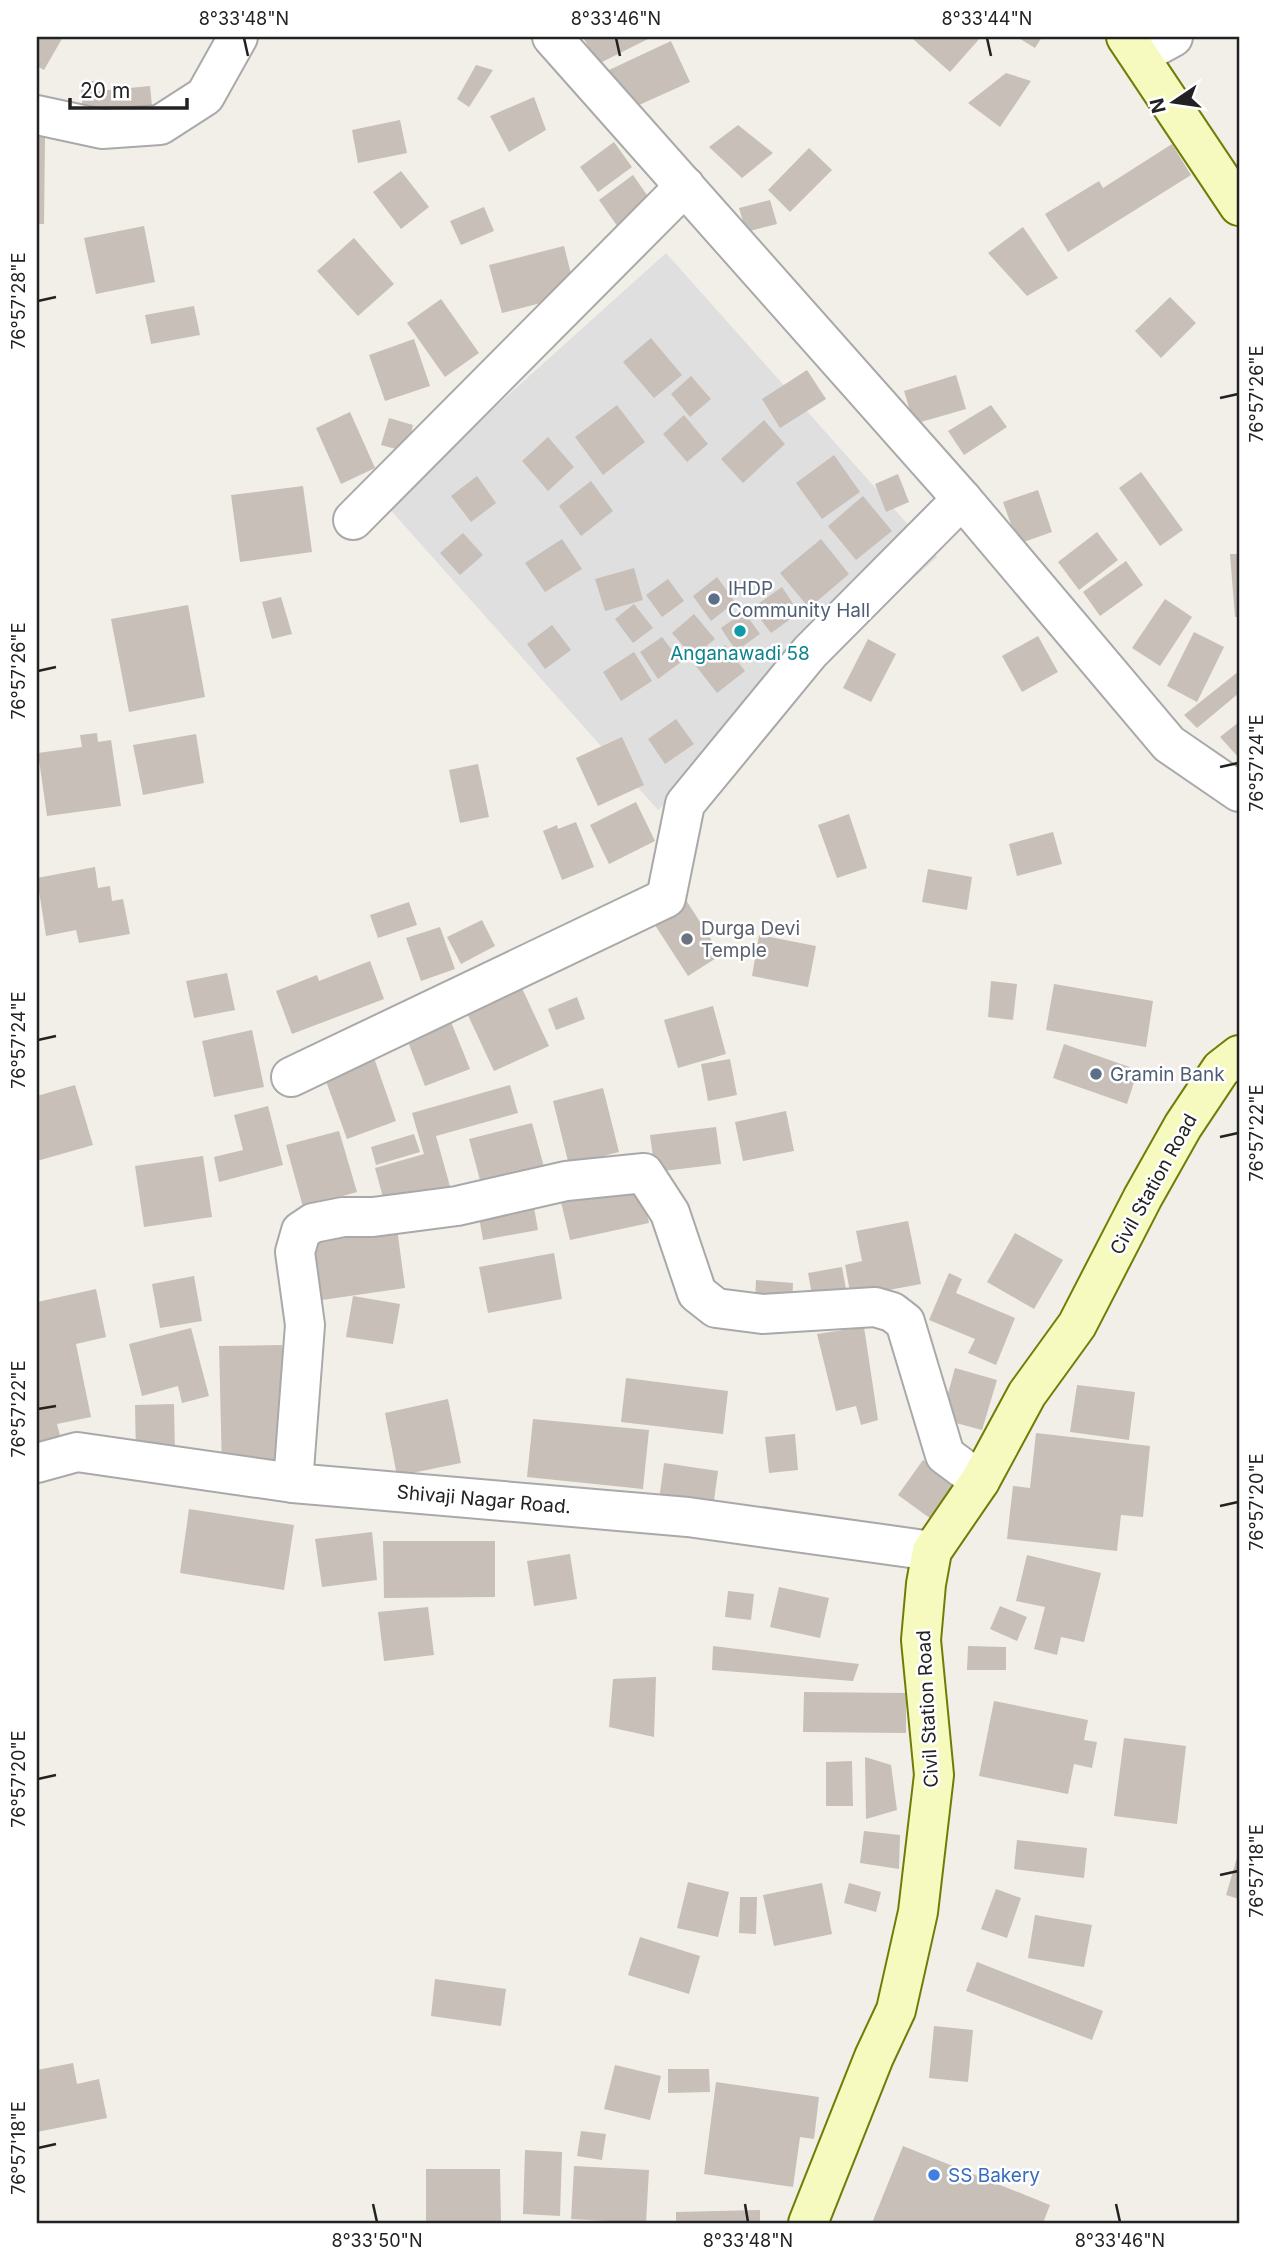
<svg xmlns="http://www.w3.org/2000/svg" width="1276" height="2260" viewBox="0 0 1276 2260" font-family="Inter,sans-serif">
	<style>
		.residential { fill: #e0dfdf }
		.building { fill: #c7bfb8 }
		.lines { fill: none; stroke-linecap: round; stroke-linejoin: round }
		.street-casing { stroke: #a9a9a9; stroke-width: 42 }
		.secondary-casing { stroke: #707d05; stroke-width: 42 }
		.street { stroke: #fff; stroke-width: 38 }
		.secondary { stroke: #f7fabf; stroke-width: 38 }
		.ticks { fill: none; stroke: #222; stroke-width: 2.5 }
		.service-dot { fill: #5c6f8a; stroke: #fff; stroke-width: 2.5 }
		.culture-dot { fill: #0f9aa8; stroke: #fff; stroke-width: 2.5 }
		.worship-dot { fill: #6b7280; stroke: #fff; stroke-width: 2.5 }
		.shop-dot { fill: #3f7fe0; stroke: #fff; stroke-width: 2.5 }
		.labels { text-anchor: middle; stroke-width: 5; stroke-linejoin: round; paint-order: stroke }
		.service-label { font-size: 19px; fill: #4e5e75; stroke: #fff; text-anchor: start }
		.culture-label { font-size: 19px; fill: #0d838f; stroke: #fff }
		.worship-label { font-size: 19px; fill: #5b616d; stroke: #fff; text-anchor: start }
		.street-label { font-size: 19px; fill: #222; stroke: #fff }
		.shop-label { font-size: 19px; fill: #366cbe; stroke: #fff; text-anchor: start }
		.neatline { fill: none; stroke: #222; stroke-width: 2.5 }
		.ticks-label { font-size: 18px; text-anchor: middle; fill: #222 }
	</style>
	<rect width="100%" height="100%" fill="#f2efe9"/>
	<path class="residential" d="M666,253L937,557L658,810L386,505Z"/>
	<g class="building">
		<path d="M37,37H63L44,70L37,66Z"/>
		<path d="M588,37H647L648,39L598,64L584,39Z"/>
		<path d="M914,37H981L950,72L913,39Z"/>
		<path d="M1017,37H1042L1035,48Z"/>
		<path d="M671,41L690,82L628,110L609,70Z"/>
		<path d="M476,65L493,70L469,107L457,99Z"/>
		<path d="M1006,73L1031,81L1000,127L968,103Z"/>
		<path d="M86,81H97L98,91L150,86L152,106L110,117L83,111L81,90L87,89Z"/>
		<path d="M534,97L546,130L509,152L490,116Z"/>
		<path d="M400,120L407,153L358,163L352,130Z"/>
		<path d="M738,125L773,153L742,178L709,147Z"/>
		<path d="M37,137H45L44,224H37Z"/>
		<path d="M614,142L632,167L598,192L580,167Z"/>
		<path d="M1172,144L1191,175L1068,252L1045,214L1099,181L1103,188Z"/>
		<path d="M809,148L832,170L790,212L768,190Z"/>
		<path d="M401,171L429,207L401,229L373,192Z"/>
		<path d="M633,175L654,205L620,230L599,200Z"/>
		<path d="M770,200L777,224L746,232L739,208Z"/>
		<path d="M484,207L494,231L461,245L450,221Z"/>
		<path d="M144,226L155,282L96,294L84,238Z"/>
		<path d="M1023,227L1058,278L1027,296L988,253Z"/>
		<path d="M354,238L394,284L358,316L317,271Z"/>
		<path d="M564,246L576,294L502,313L489,265Z"/>
		<path d="M1170,297L1196,323L1161,358L1135,331Z"/>
		<path d="M441,299L479,353L445,377L407,323Z"/>
		<path d="M194,306L200,335L151,344L145,315Z"/>
		<path d="M651,338L682,375L654,398L623,362Z"/>
		<path d="M414,339L430,386L385,401L369,355Z"/>
		<path d="M807,370L826,399L780,428L762,399Z"/>
		<path d="M956,375L966,409L914,424L904,391Z"/>
		<path d="M691,376L711,399L690,417L671,394Z"/>
		<path d="M617,405L645,442L603,475L575,437Z"/>
		<path d="M991,405L1007,427L964,455L948,431Z"/>
		<path d="M350,412L375,468L341,484L316,428Z"/>
		<path d="M684,415L708,444L687,462L663,434Z"/>
		<path d="M389,418L413,425L407,452L381,445Z"/>
		<path d="M764,420L785,444L743,483L721,459Z"/>
		<path d="M548,437L574,467L548,491L522,461Z"/>
		<path d="M834,455L860,492L822,519L796,483Z"/>
		<path d="M1141,472L1183,530L1160,546L1119,488Z"/>
		<path d="M898,474L909,502L886,512L875,484Z"/>
		<path d="M477,476L496,503L471,522L451,496Z"/>
		<path d="M591,481L613,511L581,536L559,506Z"/>
		<path d="M303,486L312,552L240,562L231,495Z"/>
		<path d="M1038,490L1052,532L1018,544L1003,502Z"/>
		<path d="M863,496L892,531L856,560L828,526Z"/>
		<path d="M1097,532L1118,560L1079,590L1058,562Z"/>
		<path d="M463,533L483,555L460,575L440,553Z"/>
		<path d="M562,539L582,569L545,592L525,563Z"/>
		<path d="M821,539L849,574L809,608L780,573Z"/>
		<path d="M1230,554H1239V617H1235Z"/>
		<path d="M1126,561L1143,585L1100,616L1083,592Z"/>
		<path d="M634,568L643,600L605,611L595,579Z"/>
		<path d="M717,577L735,602L711,621L693,596Z"/>
		<path d="M668,579L684,601L662,617L646,595Z"/>
		<path d="M782,587L799,613L771,633L752,608Z"/>
		<path d="M281,597L292,634L272,639L262,602Z"/>
		<path d="M1165,599L1192,617L1160,666L1132,648Z"/>
		<path d="M634,604L653,628L633,643L615,619Z"/>
		<path d="M188,605L205,697L129,712L111,619Z"/>
		<path d="M744,612L760,634L736,651L721,628Z"/>
		<path d="M694,614L715,639L693,657L672,633Z"/>
		<path d="M552,625L571,650L545,669L527,644Z"/>
		<path d="M1194,632L1224,647L1197,702L1167,686Z"/>
		<path d="M1038,636L1058,672L1022,692L1002,656Z"/>
		<path d="M662,637L681,662L658,679L640,652Z"/>
		<path d="M868,639L896,654L871,702L843,688Z"/>
		<path d="M725,645L745,671L717,693L696,666Z"/>
		<path d="M634,652L652,681L621,701L603,672Z"/>
		<path d="M1239,671V693L1197,728L1184,715Z"/>
		<path d="M676,719L694,744L665,764L648,739Z"/>
		<path d="M1239,722V758L1220,737Z"/>
		<path d="M97,733L98,742L111,740L121,806L47,816L38,753L82,747L80,735Z"/>
		<path d="M196,734L204,783L143,795L133,745Z"/>
		<path d="M622,737L644,785L598,806L576,758Z"/>
		<path d="M478,764L489,817L460,823L449,770Z"/>
		<path d="M636,802L655,841L609,864L590,825Z"/>
		<path d="M849,814L867,868L837,878L818,825Z"/>
		<path d="M576,822L594,867L562,880L543,831L557,825L558,829Z"/>
		<path d="M1053,832L1062,864L1017,876L1009,844Z"/>
		<path d="M95,867L98,888L110,886L112,901L123,899L130,934L79,943L76,930L46,936L37,878Z"/>
		<path d="M928,869L972,877L967,910L922,902Z"/>
		<path d="M686,900L721,955L688,976L653,922Z"/>
		<path d="M409,902L417,925L378,938L370,915Z"/>
		<path d="M482,920L495,946L461,964L447,937Z"/>
		<path d="M440,927L455,969L421,981L406,938Z"/>
		<path d="M759,935L816,946L808,987L752,976Z"/>
		<path d="M370,961L384,999L292,1034L276,991L317,975L319,981Z"/>
		<path d="M227,973L235,1010L194,1018L186,981Z"/>
		<path d="M991,981L1017,984L1013,1020L988,1017Z"/>
		<path d="M520,984L549,1046L494,1071L465,1009Z"/>
		<path d="M1054,984L1153,1001L1146,1047L1046,1030Z"/>
		<path d="M577,997L585,1019L556,1030L548,1009Z"/>
		<path d="M713,1006L726,1054L678,1068L664,1020Z"/>
		<path d="M449,1017L470,1069L425,1086L405,1034Z"/>
		<path d="M252,1030L264,1087L214,1097L202,1041Z"/>
		<path d="M1064,1044L1138,1070L1127,1104L1053,1078Z"/>
		<path d="M373,1055L396,1121L347,1139L323,1073Z"/>
		<path d="M730,1059L737,1095L708,1101L701,1064Z"/>
		<path d="M75,1085L93,1145L37,1161V1096Z"/>
		<path d="M510,1085L518,1113L436,1136L451,1190L386,1208L375,1168L424,1154L412,1113Z"/>
		<path d="M603,1088L619,1152L569,1165L553,1101Z"/>
		<path d="M268,1106L283,1165L219,1182L214,1157L243,1150L234,1115Z"/>
		<path d="M786,1111L794,1151L743,1161L735,1122Z"/>
		<path d="M532,1123L547,1178L484,1195L469,1139Z"/>
		<path d="M716,1127L721,1164L655,1172L650,1135Z"/>
		<path d="M339,1131L357,1192L303,1207L286,1145Z"/>
		<path d="M414,1134L420,1152L376,1165L371,1147Z"/>
		<path d="M203,1156L212,1217L144,1227L135,1166Z"/>
		<path d="M640,1185L649,1223L570,1240L561,1202Z"/>
		<path d="M534,1207L538,1230L483,1240L479,1217Z"/>
		<path d="M908,1221L921,1284L851,1297L845,1265L862,1261L856,1231Z"/>
		<path d="M397,1228L405,1288L322,1300L314,1239Z"/>
		<path d="M1015,1233L1063,1260L1034,1309L987,1282Z"/>
		<path d="M554,1253L562,1299L488,1313L479,1267Z"/>
		<path d="M842,1267L848,1300L814,1306L808,1273Z"/>
		<path d="M949,1273L962,1279L956,1293L1015,1318L996,1365L968,1353L975,1339L929,1320Z"/>
		<path d="M194,1276L202,1321L160,1328L152,1284Z"/>
		<path d="M756,1280L793,1283L792,1304L755,1302Z"/>
		<path d="M96,1289L106,1337L76,1344L91,1417L57,1424L62,1443L37,1448V1302Z"/>
		<path d="M353,1296L400,1304L393,1344L346,1337Z"/>
		<path d="M864,1327L878,1420L861,1425L856,1406L836,1411L817,1334Z"/>
		<path d="M191,1328L209,1396L182,1403L178,1386L142,1396L129,1344Z"/>
		<path d="M282,1345L284,1468L222,1470L219,1346Z"/>
		<path d="M955,1368L997,1380L982,1430L941,1419Z"/>
		<path d="M626,1378L728,1391L723,1434L621,1422Z"/>
		<path d="M1077,1385L1135,1392L1129,1440L1070,1432Z"/>
		<path d="M448,1399L461,1463L397,1476L385,1413Z"/>
		<path d="M174,1404L175,1454L136,1455L135,1405Z"/>
		<path d="M533,1419L649,1430L643,1489L527,1477Z"/>
		<path d="M1036,1433L1150,1446L1143,1517L1121,1515L1117,1551L1007,1539L1013,1486L1030,1488Z"/>
		<path d="M795,1434L798,1470L769,1473L765,1437Z"/>
		<path d="M923,1460L956,1484L931,1519L898,1495Z"/>
		<path d="M664,1463L718,1471L713,1508L659,1500Z"/>
		<path d="M189,1509L294,1525L284,1590L180,1573Z"/>
		<path d="M372,1532L377,1580L322,1587L315,1539Z"/>
		<path d="M383,1541H495V1597L384,1598Z"/>
		<path d="M570,1554L577,1599L534,1606L527,1561Z"/>
		<path d="M1027,1555L1101,1573L1084,1642L1061,1637L1057,1655L1034,1649L1045,1607L1016,1601Z"/>
		<path d="M779,1587L829,1598L820,1638L770,1627Z"/>
		<path d="M728,1591L754,1594L751,1620L725,1617Z"/>
		<path d="M1000,1606L1027,1617L1017,1641L990,1629Z"/>
		<path d="M428,1607L434,1655L384,1661L378,1612Z"/>
		<path d="M713,1646L859,1664L853,1681L712,1670Z"/>
		<path d="M968,1646L1006,1647V1670H967Z"/>
		<path d="M656,1677L654,1737L609,1727L613,1679Z"/>
		<path d="M804,1692L906,1693V1733L803,1732Z"/>
		<path d="M994,1701L1088,1720L1084,1740L1097,1742L1092,1768L1074,1764L1068,1794L979,1776Z"/>
		<path d="M1124,1738L1186,1746L1177,1824L1114,1816Z"/>
		<path d="M865,1757L891,1765L897,1810L866,1819Z"/>
		<path d="M852,1761L853,1806H826V1762Z"/>
		<path d="M864,1831L900,1835L899,1869L860,1863Z"/>
		<path d="M1017,1840L1087,1848L1084,1878L1014,1869Z"/>
		<path d="M1239,1851V1899L1226,1895Z"/>
		<path d="M688,1882L729,1892L718,1937L677,1928Z"/>
		<path d="M822,1883L832,1934L774,1946L763,1895Z"/>
		<path d="M849,1883L881,1892L876,1912L844,1903Z"/>
		<path d="M996,1889L1021,1898L1007,1938L981,1929Z"/>
		<path d="M740,1897H757L756,1934L739,1933Z"/>
		<path d="M1035,1915L1092,1925L1084,1967L1028,1958Z"/>
		<path d="M640,1937L700,1956L689,1994L628,1975Z"/>
		<path d="M977,1962L1103,2011L1092,2040L966,1991Z"/>
		<path d="M435,1979L506,1989L501,2026L431,2016Z"/>
		<path d="M934,2026L973,2030L968,2082L929,2078Z"/>
		<path d="M73,2063L77,2084L99,2079L107,2118L37,2132V2070Z"/>
		<path d="M615,2065L661,2076L650,2120L604,2109Z"/>
		<path d="M668,2069H709L710,2092L668,2093Z"/>
		<path d="M716,2082L819,2097L814,2139L800,2137L793,2187L704,2174Z"/>
		<path d="M581,2131L606,2134L602,2160L577,2156Z"/>
		<path d="M903,2146L1050,2205L1043,2223H872Z"/>
		<path d="M525,2150L562,2152L560,2216L523,2214Z"/>
		<path d="M574,2166L649,2170L646,2223L571,2219Z"/>
		<path d="M426,2169H500L501,2223H426Z"/>
		<path d="M760,2210V2223H676V2212Z"/>
	</g>
	<g class="lines">
		<defs>
			<g id="street">
				<path d="M552,37L962,499L1169,744L1239,792"/>
				<path d="M1140,55L1173,37"/>
				<path d="M37,115L102,129L160,125L205,96L238,37"/>
				<path d="M353,520L685,186"/>
				<path d="M291,1077L666,898L685,804L810,652L962,499"/>
				<path d="M37,1463L77,1452L293,1483L688,1517L932,1551"/>
				<path d="M293,1483L305,1325L295,1252L301,1231L313,1223L343,1217H373L457,1206L566,1181L644,1173L670,1213L697,1293L716,1308L762,1314L875,1307L892,1312L905,1322L945,1455L980,1481"/>
			</g>
			<g id="secondary">
				<path d="M1126,37L1239,206"/>
				<path d="M808,2223L874,2057L896,2010L918,1912L934,1775L921,1640L926,1584L932,1551L980,1481L1027,1394L1077,1325L1143,1197L1183,1126L1221,1069L1239,1055"/>
			</g>
		</defs>
		<use href="#street" class="street-casing"/>
		<use href="#secondary" class="secondary-casing"/>
		<use href="#street" class="street"/>
		<use href="#secondary" class="secondary"/>
	</g>
	<path class="ticks" d="M244,38L248,56M616,38L620,56M987,38L991,56M38,301L56,297M1220,398L1238,394M38,671L56,667M1220,767L1238,763M38,1040L56,1036M1220,1137L1238,1133M38,1409L56,1406M1220,1506L1238,1502M38,1779L56,1775M1220,1875L1238,1871M38,2148L56,2144M373,2204L377,2222M745,2204L748,2222M1116,2204L1120,2222"/>
	<g class="service-dot">
		<circle cx="714" cy="599" r="7"/>
		<circle cx="1096" cy="1074" r="7"/>
	</g>
	<circle class="culture-dot" cx="740" cy="631" r="7"/>
	<circle class="worship-dot" cx="687" cy="939" r="7"/>
	<circle class="shop-dot" cx="934" cy="2175" r="7"/>
	<g class="labels">
		<g class="service-label">
			<text x="728" y="595">IHDP<tspan x="728" dy="22">Community Hall</tspan></text>
			<text x="1110" y="1081">Gramin Bank</text>
		</g>
		<g class="culture-label">
			<text x="740" y="660">Anganawadi 58</text>
		</g>
		<g class="worship-label">
			<text x="701" y="935">Durga Devi<tspan x="701" dy="22">Temple</tspan></text>
		</g>
		<g class="street-label">
			<text transform="translate(1153 1184) rotate(-61)" y="7">Civil Station Road</text>
			<text transform="translate(484 1499) rotate(5)" y="7">Shivaji Nagar Road.</text>
			<text transform="translate(927 1709) rotate(-93)" y="7">Civil Station Road</text>
		</g>
		<g class="shop-label">
			<text x="948" y="2182">SS Bakery</text>
		</g>
	</g>
	<rect width="1276" height="2260" fill="none" stroke="#ffffff" stroke-width="77"/>
	<g transform="translate(1174 102) rotate(257)" stroke="#ffffff" stroke-width="5" paint-order="stroke">
	<path d="M0-5L12 26L0 18L-12 26Z" fill="#222222"/>
	<text y="-10" font-size="19" font-weight="bold" text-anchor="middle" fill="#222222">N</text>
	</g>
	<path d="M70 98v10h117v-10" fill="none" stroke="#222222" stroke-width="3.5"/>
	<text x="80" y="98" font-size="21" fill="#222222" stroke="#ffffff" stroke-width="5" paint-order="stroke">20 m</text>
	<rect x="38" y="38" width="1200" height="2184" class="neatline"/>
	<g class="ticks-label">
		<text x="244" y="25">8°33'48"N</text>
		<text x="616" y="25">8°33'46"N</text>
		<text x="987" y="25">8°33'44"N</text>
		<text transform="translate(19 301) rotate(-90)" y="6">76°57'28"E</text>
		<text transform="translate(1257 394) rotate(-90)" y="6">76°57'26"E</text>
		<text transform="translate(19 671) rotate(-90)" y="6">76°57'26"E</text>
		<text transform="translate(1257 763) rotate(-90)" y="6">76°57'24"E</text>
		<text transform="translate(19 1040) rotate(-90)" y="6">76°57'24"E</text>
		<text transform="translate(1257 1133) rotate(-90)" y="6">76°57'22"E</text>
		<text transform="translate(19 1409) rotate(-90)" y="6">76°57'22"E</text>
		<text transform="translate(1257 1502) rotate(-90)" y="6">76°57'20"E</text>
		<text transform="translate(19 1779) rotate(-90)" y="6">76°57'20"E</text>
		<text transform="translate(1257 1871) rotate(-90)" y="6">76°57'18"E</text>
		<text transform="translate(19 2148) rotate(-90)" y="6">76°57'18"E</text>
		<text x="377" y="2247">8°33'50"N</text>
		<text x="748" y="2247">8°33'48"N</text>
		<text x="1120" y="2247">8°33'46"N</text>
	</g>
</svg>
